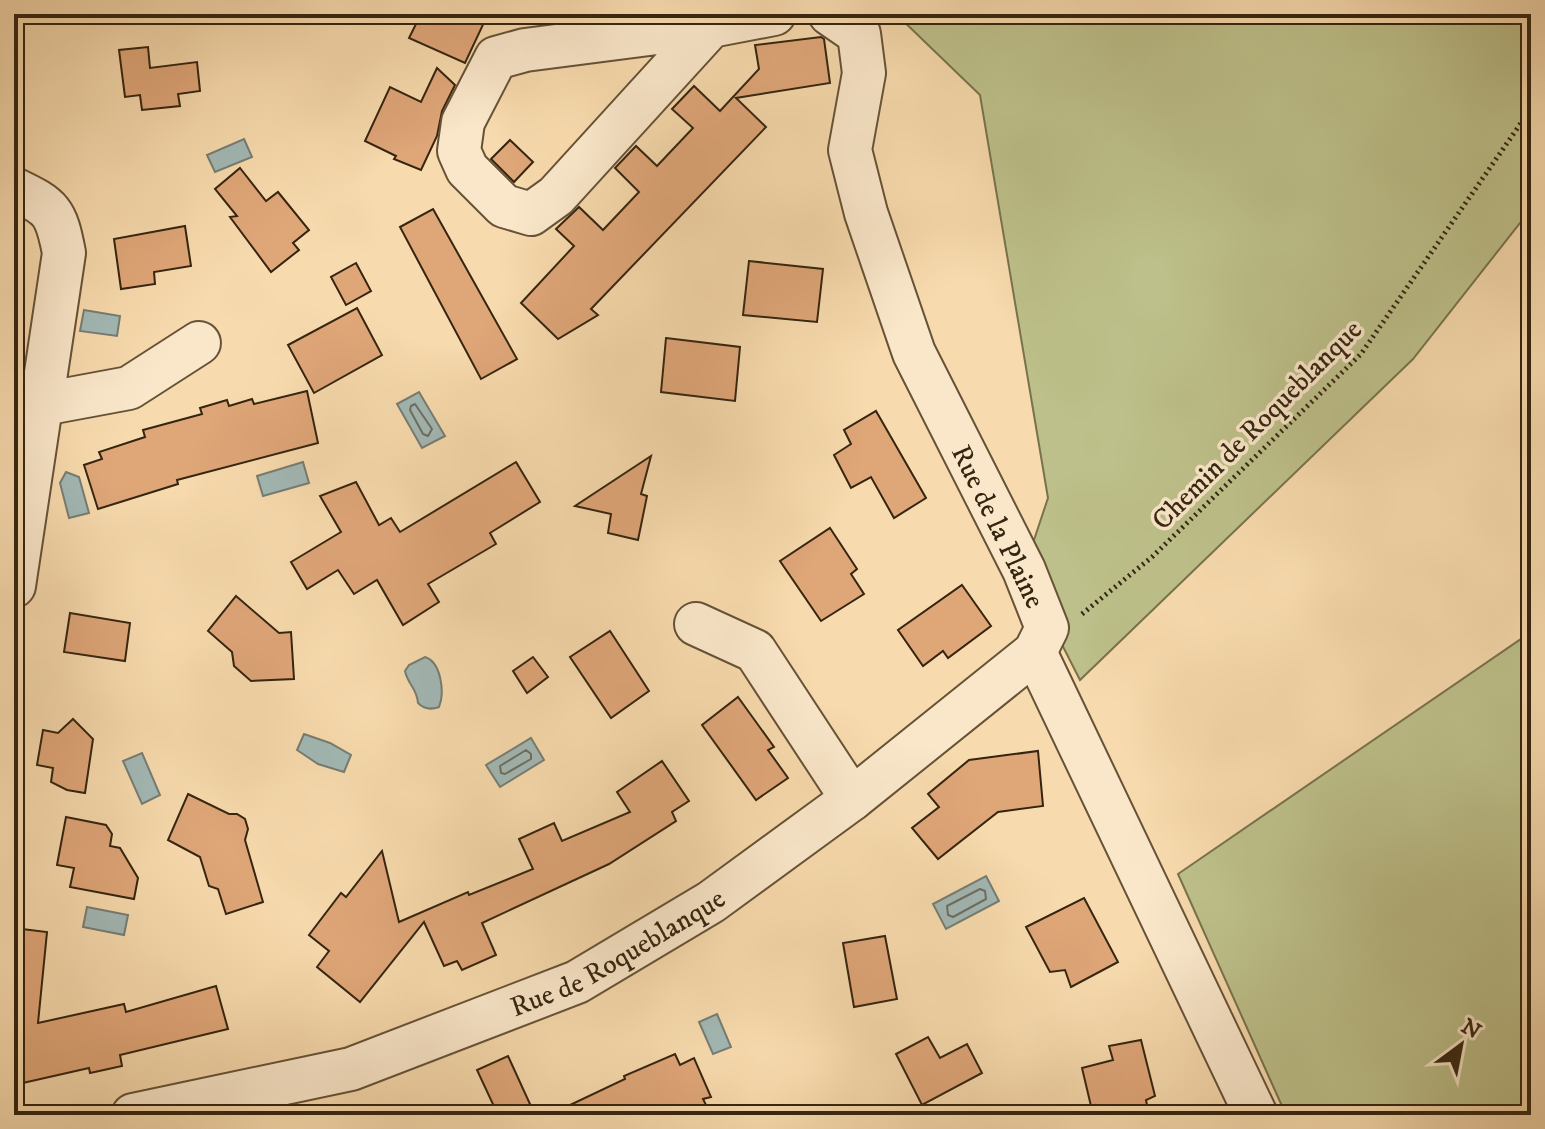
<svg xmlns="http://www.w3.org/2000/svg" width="1545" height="1129" viewBox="0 0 1545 1129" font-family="'IM FELL DW Pica',serif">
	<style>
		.green { fill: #bdc08a; stroke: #79724d; stroke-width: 2 }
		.water { fill: #a2b8b5; stroke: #767d73; stroke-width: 2 }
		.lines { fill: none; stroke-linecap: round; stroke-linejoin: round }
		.shore { stroke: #6c6e62; stroke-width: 2 }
		.building { fill: #dfa678; stroke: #352510; stroke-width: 2 }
		.minor-casing { stroke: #665237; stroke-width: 46 }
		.path { stroke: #352510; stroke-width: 5; stroke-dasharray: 2 4; stroke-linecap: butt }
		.minor { stroke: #fae7ca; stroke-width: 42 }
		.labels { text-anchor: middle; stroke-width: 7; stroke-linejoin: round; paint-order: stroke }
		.street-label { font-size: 28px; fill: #352510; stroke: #fae7ca }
	</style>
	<rect width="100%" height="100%" fill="#f7daad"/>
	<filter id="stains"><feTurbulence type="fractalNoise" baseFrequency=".0025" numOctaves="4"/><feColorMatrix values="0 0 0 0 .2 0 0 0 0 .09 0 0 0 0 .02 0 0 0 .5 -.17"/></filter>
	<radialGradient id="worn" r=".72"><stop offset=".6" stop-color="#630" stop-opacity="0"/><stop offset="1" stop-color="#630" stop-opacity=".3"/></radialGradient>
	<g class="green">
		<path d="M896,14H1531V209L1413,359L1080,680L1024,570L1048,498L980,95Z"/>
		<path d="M1531,632V1115H1286L1178,874Z"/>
	</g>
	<g class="water">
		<path d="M244,139L252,157L215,172L207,155Z"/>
		<path d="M84,310L120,316L117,336L80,331Z"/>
		<path d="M419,392L445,436L422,448L397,404Z"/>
		<path d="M303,462L309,483L263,496L257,476Z"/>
		<path d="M66,472L79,477L89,513L69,518L60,483Z"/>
		<path d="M425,657C441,662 445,692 439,707C431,710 424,709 418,703C417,688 408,685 405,671L409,665Z"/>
		<path d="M304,734L330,743L351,755L344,772L318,764L297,750Z"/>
		<path d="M531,738L544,760L500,787L486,765Z"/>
		<path d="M142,753L160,795L142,804L123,761Z"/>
		<path d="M986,876L999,901L946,929L933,904Z"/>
		<path d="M87,907L128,915L124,935L83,927Z"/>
		<path d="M717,1014L731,1047L713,1054L699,1022Z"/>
	</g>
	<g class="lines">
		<g class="shore">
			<path d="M415,404L432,429L428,436L423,434L410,410L411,406Z"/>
			<path d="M526,750L531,754V759L505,774L501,773L500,766Z"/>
			<path d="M980,889L985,891L986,899L953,917L948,915L947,906Z"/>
		</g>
	</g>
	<g class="building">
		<path d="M421,14H488L465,63L409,38Z"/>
		<path d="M821,37L824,39L830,83L736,98L766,127L591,309L598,315L558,339L521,303L574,246L556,229L579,207L603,230L639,192L615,168L636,146L657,166L693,128L672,109L694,86L720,111L759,69L755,45Z"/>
		<path d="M148,47L150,68L197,62L200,91L178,94L180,106L142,110L140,95L125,97L119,50Z"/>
		<path d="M437,68L455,85L442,111L437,136L421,170L394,159L396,156L365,141L390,87L421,102Z"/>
		<path d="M510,140L533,162L514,182L491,159Z"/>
		<path d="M240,168L266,201L278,192L309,230L293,243L299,250L271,272L230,217L237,216L215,189Z"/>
		<path d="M433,209L517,359L481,379L400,227Z"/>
		<path d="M185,226L191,266L154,272L155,284L121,289L114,239Z"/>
		<path d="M749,261L823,269L817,322L743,315Z"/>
		<path d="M356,263L371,291L346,305L331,277Z"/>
		<path d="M357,308L382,355L314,393L288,345Z"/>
		<path d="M666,338L740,347L735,401L661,392Z"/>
		<path d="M307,391L318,443L177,480L178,484L98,509L84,465L102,459L99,452L145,437L143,430L202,414L200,408L227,400L229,406L252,399L254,404Z"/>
		<path d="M876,411L926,498L894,518L871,477L851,488L834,455L851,444L844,430Z"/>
		<path d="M651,456L641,494L647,496L638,540L608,533L611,514L575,506Z"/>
		<path d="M516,462L540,502L490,533L496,544L428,584L439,602L403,625L377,580L354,594L338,570L307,589L291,562L341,532L320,496L356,482L379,525L391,518L400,532Z"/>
		<path d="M830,528L857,569L851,574L864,594L821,621L780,561Z"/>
		<path d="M962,585L991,626L948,658L943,651L923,666L898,630Z"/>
		<path d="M236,596L279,633L291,632L294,679L251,681L234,666L232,652L208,631Z"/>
		<path d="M70,613L130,623L125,661L64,652Z"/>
		<path d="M610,631L649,691L611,718L570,657Z"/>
		<path d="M533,657L548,677L527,693L513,671Z"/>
		<path d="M738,697L774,747L768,750L788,778L756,800L702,725Z"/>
		<path d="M73,719L93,739L85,793L67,790L51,782L53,768L37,765L43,730L58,733Z"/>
		<path d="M1038,751L1043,806L998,812L938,859L912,828L939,807L928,794L969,760Z"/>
		<path d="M662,761L689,801L672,812L676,821L609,864L482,923L496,955L462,970L457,961L444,966L424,922L360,1002L317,967L329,951L309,935L341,893L346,897L382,851L399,922L468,892L469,895L533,869L519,839L554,823L562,841L630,812L617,792Z"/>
		<path d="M188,794L229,814H237L245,819L248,829L245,840L263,902L226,914L218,889L209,886L200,857L168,840Z"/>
		<path d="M66,817L106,825L112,834L110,846L120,848L138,878L134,899L70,887L74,868L57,865Z"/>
		<path d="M1084,898L1118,962L1071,987L1065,970L1050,972L1026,927Z"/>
		<path d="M14,928L47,932L38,1023L124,1004L126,1012L216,986L228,1029L120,1055L122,1066L90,1073L89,1068L14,1085Z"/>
		<path d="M885,936L897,999L854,1007L843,943Z"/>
		<path d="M928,1037L940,1058L967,1044L982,1073L922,1105L896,1054Z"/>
		<path d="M1141,1040L1155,1096L1146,1100L1149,1115H1097L1095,1105L1091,1106L1082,1068L1113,1060L1109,1046Z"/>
		<path d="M675,1054L680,1065L694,1058L711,1097L703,1099L711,1115H549L625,1079L624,1076Z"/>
		<path d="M508,1056L535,1115H498L477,1070Z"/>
	</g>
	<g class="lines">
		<defs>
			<g id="minor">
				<path d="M711,26L556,196L531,214L504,206L467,169L459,151L463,122L496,58L525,50L711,26L774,14"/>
				<path d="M14,189C52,207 56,211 64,253L14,586"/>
				<path d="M43,404L129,388L199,343"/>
				<path d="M696,624L755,651L852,799"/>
				<path d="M1035,652L1256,1115"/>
				<path id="s1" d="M133,1115L351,1069L577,982L711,902L852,799L1035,652L1047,628L1024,570L914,353L866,213L850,150L864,73L859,34L830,14"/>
			</g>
		</defs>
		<use href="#minor" class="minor-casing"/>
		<path class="path" d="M1082,614L1152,557L1361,354L1521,123L1531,119"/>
		<use href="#minor" class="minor"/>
	</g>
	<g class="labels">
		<g class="street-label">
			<text transform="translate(1256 424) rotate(-45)" y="10">Chemin de Roqueblanque</text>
			<text transform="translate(999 526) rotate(64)" y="10">Rue de la Plaine</text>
			<text dy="10" stroke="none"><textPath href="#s1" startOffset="514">Rue de Roqueblanque</textPath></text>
		</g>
	</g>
	<rect width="1545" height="1129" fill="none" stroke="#f7daad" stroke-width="48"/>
	<rect x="16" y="16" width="1513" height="1097" fill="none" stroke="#352510" stroke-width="4"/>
	<rect x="24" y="24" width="1497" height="1081" fill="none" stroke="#352510" stroke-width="2"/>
	<g transform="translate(1461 1045) rotate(32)" stroke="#fae7ca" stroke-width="6" paint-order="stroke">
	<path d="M0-6L14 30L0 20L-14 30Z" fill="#352510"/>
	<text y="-12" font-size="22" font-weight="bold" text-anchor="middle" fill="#352510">N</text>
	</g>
	<rect width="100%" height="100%" filter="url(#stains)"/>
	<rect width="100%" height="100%" fill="url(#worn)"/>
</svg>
